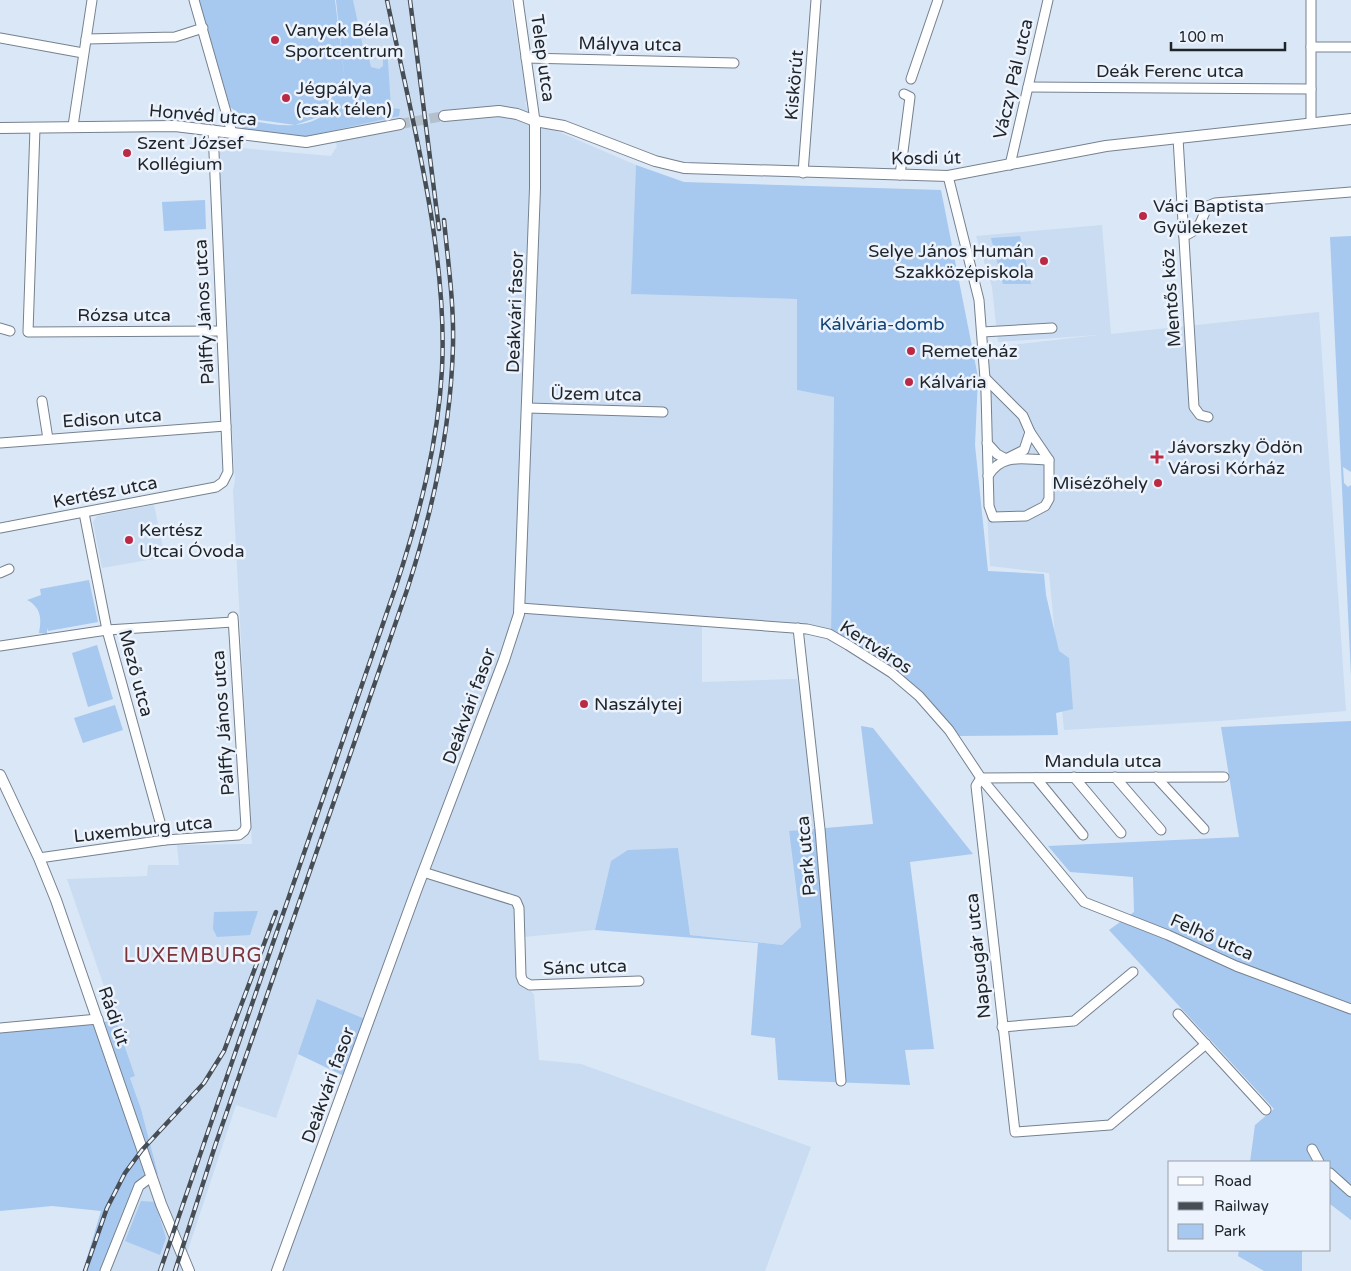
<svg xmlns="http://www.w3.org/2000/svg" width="1351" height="1271" viewBox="0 0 1351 1271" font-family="'Varela Round',sans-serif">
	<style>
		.built { fill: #cadcf1 }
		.green { fill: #a7c8ef }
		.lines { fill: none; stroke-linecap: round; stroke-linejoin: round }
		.tertiary-tunnel { stroke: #b5c0cd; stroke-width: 10; stroke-dasharray: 10 5; stroke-linecap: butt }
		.minor-casing { stroke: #76818f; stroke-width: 11 }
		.tertiary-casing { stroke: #76818f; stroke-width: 12 }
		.minor { stroke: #fff; stroke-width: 9 }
		.tertiary { stroke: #fff; stroke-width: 10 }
		.rail-casing { stroke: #464d54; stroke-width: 4.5 }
		.rail { stroke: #ecf3fd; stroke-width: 2.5; stroke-dasharray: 8; stroke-linecap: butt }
		.poi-dot { fill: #bb2a44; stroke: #ecf3fd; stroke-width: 2 }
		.labels { text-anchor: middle; stroke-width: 5; stroke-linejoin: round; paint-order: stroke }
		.poi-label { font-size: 18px; fill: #1f2429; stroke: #ecf3fd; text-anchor: start }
		.street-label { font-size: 18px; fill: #1f2429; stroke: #ecf3fd }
		.park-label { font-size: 18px; fill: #104276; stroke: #ecf3fd }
		.quarter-label { font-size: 20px; letter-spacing: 1px; fill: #7c343b; stroke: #ecf3fd }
	</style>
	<rect width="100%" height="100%" fill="#dae7f6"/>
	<g class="built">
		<path d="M336,0H511L527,100L525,103L535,128L552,129L636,165L631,294L797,299V390L834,396L831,636L702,618V682L797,679L822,829L789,832L801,927L782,945L690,935L678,848L611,861L595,930L524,937L522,984L534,994L539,1060L581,1064L811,1147L765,1271H272L365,1019L317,999L276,1118L236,1105L181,1271H105L140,1183L158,1174L141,1109L130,1078L135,1076L67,879L147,876L148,865H179L177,845L252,844L233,491L235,480L220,233L218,146L331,156L337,146L324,115L342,97L345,81Z"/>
		<path d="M1102,225L1111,334L1319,312L1346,711L1219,721L1064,730L1049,573L990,566L978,349L1098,335L998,342L992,287L976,236Z"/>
		<path d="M154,505L165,557L102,568L93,522L97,516Z"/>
	</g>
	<g class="green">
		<path d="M199,0H335L345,81L341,97L345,81L336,0H353L364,52L370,51L371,54L369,59L371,67L379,69L383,66V58L377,49L387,47L391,108L400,109L399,116L299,138L242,129V119C271,124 298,132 324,115L295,125L245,118L230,107Z"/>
		<path d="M636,165L684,182L941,190L978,377L975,445L988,571L1044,574L1046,595L1059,651L1069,658L1073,709L1056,713L1058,735L957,736C916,684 895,660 831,636L834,397L797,390V299L631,294Z"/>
		<path d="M205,200L206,229L164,231L162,202Z"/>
		<path d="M1020,236L1031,284H1003L991,238Z"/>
		<path d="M1351,236V472L1343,467L1344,483L1348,487L1351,485V676L1330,237Z"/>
		<path d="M89,580L98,622L48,631L47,628V634L39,633C42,619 41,607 27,600L41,595L40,589Z"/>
		<path d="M97,645L113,699L88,707L72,653Z"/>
		<path d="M115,705L123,730L83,743L74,718Z"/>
		<path d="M1351,721V1220L1330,1204V1162H1250L1255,1125L1274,1109L1109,930L1134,912L1133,877L1070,872L1048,846L1239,837L1221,727Z"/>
		<path d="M861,726L873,728L973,854L910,862L934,1049L905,1050L910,1085L778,1080L775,1038L751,1035L758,943L595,930L611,861L628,850L678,848L690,935L782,945L801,927L789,831L873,824Z"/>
		<path d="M258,911L250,935L217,937L213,929L214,912Z"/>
		<path d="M317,999L365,1019L344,1076L298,1054Z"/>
		<path d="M116,1021L135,1076L130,1078L141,1109L158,1174L140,1183L105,1271H83L101,1211L52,1206L0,1211V1030Z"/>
		<path d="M141,1201L155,1202L166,1238L160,1255L125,1241Z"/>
		<path d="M1239,1250H1302V1271H1264L1238,1256Z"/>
	</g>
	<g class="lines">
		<path class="tertiary-tunnel" d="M400,124L444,116"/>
		<defs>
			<g id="minor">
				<path d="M194,0L232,133"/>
				<path d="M518,0L535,121"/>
				<path d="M0,38L83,53"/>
				<path d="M86,39L175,37L203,28"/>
				<path d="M1311,47H1351"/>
				<path d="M526,58L734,63"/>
				<path d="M911,79L938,0"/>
				<path d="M1028,87L1311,89"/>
				<path d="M1311,122V0"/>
				<path d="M73,126L92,0"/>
				<path d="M35,128L28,332L221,331"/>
				<path d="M1178,138L1194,407L1200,415L1208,417"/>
				<path d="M1010,165L1048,0"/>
				<path d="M803,173L816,0"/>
				<path d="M900,175L910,97L904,94"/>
				<path d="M948,176L979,300L986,392L989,506L993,517L1026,516L1045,506L1049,499V460L1030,432"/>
				<path d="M1184,236C1203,228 1199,222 1208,206L1215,203L1351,192"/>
				<path d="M0,328L10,331"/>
				<path d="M982,332L1052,328"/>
				<path d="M986,379L1023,416L1030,432L1024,450L1006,459L997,454L987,443"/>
				<path d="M42,401L48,439"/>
				<path d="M528,408L663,412"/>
				<path d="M0,443L226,426"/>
				<path d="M988,476C1002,452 1024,460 1049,460"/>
				<path d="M84,513L107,630L165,840"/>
				<path d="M0,528L216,487L223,482L228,472L213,130"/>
				<path d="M0,573L9,569"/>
				<path d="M520,608L807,629L829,634L848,645L892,673L919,696L949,730L981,778L1084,902L1168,935L1236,966L1351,1009"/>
				<path d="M798,628L820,829L841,1081"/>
				<path d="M0,646L107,630L233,622"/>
				<path d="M1074,777L1121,833"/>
				<path d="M1115,777L1161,830"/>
				<path d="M1156,777L1204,829"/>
				<path d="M981,778L976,786L1015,1132L1110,1125L1206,1044"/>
				<path d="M981,778L1224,777"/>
				<path d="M1036,778L1083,835"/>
				<path d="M39,858L165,840L239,835L244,831L246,827L233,617"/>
				<path d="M423,872L516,901L519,908L521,976L523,981L530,985L639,981"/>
				<path d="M1178,1014L1266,1110"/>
				<path d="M1002,1027L1074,1021L1133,972"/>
				<path d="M0,1028L98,1019"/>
				<path d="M1312,1149L1319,1162"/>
				<path d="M1330,1173L1351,1192"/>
				<path d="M105,1271L139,1186L151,1177"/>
			</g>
			<g id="tertiary">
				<path d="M444,116L499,111L517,114L535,121L564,126L655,161L684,168L948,176L1106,146L1351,119"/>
				<path d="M0,128L175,126L306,142L400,124"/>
				<path d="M0,775L39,858L56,900L161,1204L189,1271"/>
				<path d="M277,1271L416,891L504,660L519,614L535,188V121"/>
			</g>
		</defs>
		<use href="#minor" class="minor-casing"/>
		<use href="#tertiary" class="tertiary-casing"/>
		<use href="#minor" class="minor"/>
		<use href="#tertiary" class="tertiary"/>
		<defs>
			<g id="rail">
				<path d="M410,0L439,229"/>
				<path d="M85,1271L107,1208L125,1173L142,1150L204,1083L224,1051L276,912"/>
				<path d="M160,1271L396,586C419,516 438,444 442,369C448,251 411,116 387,0"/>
				<path d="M175,1271L215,1146L407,590C433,510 451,430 453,345C454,303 448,262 444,220"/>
			</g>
		</defs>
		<use href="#rail" class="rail-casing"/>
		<use href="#rail" class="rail"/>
	</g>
	<g class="poi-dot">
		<circle cx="275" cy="40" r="5"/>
		<circle cx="286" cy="98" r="5"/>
		<circle cx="127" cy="153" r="5"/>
		<circle cx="1143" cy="216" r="5"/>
		<circle cx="1044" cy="261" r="5"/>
		<circle cx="911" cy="351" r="5"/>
		<circle cx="909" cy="382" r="5"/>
		<path d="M1154.5 449.5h5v5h5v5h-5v5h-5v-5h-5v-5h5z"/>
		<circle cx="1158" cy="483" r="5"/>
		<circle cx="129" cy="540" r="5"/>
		<circle cx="584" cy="704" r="5"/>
	</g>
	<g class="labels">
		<g class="poi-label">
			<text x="285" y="36">Vanyek Béla<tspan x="285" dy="21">Sportcentrum</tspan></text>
			<text x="296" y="94">Jégpálya<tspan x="296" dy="21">(csak télen)</tspan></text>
			<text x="137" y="149">Szent József<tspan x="137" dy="21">Kollégium</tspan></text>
			<text x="1153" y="212">Váci Baptista<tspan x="1153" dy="21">Gyülekezet</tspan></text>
			<text x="1034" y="257" text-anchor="end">Selye János Humán<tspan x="1034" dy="21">Szakközépiskola</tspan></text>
			<text x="921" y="357">Remeteház</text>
			<text x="919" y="388">Kálvária</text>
			<text x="1168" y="453">Jávorszky Ödön<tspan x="1168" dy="21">Városi Kórház</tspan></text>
			<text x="1148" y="489" text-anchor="end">Misézőhely</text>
			<text x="139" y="536">Kertész<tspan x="139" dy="21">Utcai Óvoda</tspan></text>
			<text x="594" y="710">Naszálytej</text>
		</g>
		<g class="street-label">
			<text transform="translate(630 44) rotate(1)" y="6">Mályva utca</text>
			<text transform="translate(543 58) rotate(82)" y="6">Telep utca</text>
			<text x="1170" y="77">Deák Ferenc utca</text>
			<text transform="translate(1013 79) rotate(-77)" y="6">Váczy Pál utca</text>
			<text transform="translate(794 85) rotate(-85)" y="6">Kiskörút</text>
			<text transform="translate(203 115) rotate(5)" y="6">Honvéd utca</text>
			<text transform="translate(926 158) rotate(-1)" y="6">Kosdi út</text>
			<text transform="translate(1171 298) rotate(-94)" y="6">Mentős köz</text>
			<text transform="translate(204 312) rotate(-93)" y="6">Pálffy János utca</text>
			<text transform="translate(515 312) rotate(-88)" y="6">Deákvári fasor</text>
			<text x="124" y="321">Rózsa utca</text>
			<text transform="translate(596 394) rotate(1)" y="6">Üzem utca</text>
			<text transform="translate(112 418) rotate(-4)" y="6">Edison utca</text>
			<text transform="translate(105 492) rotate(-11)" y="6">Kertész utca</text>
			<text transform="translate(876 647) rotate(33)" y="6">Kertváros</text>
			<text transform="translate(136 673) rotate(75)" y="6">Mező utca</text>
			<text transform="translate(469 706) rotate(-70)" y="6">Deákvári fasor</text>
			<text transform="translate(223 723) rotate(-94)" y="6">Pálffy János utca</text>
			<text x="1103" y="767">Mandula utca</text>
			<text transform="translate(143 829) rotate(-6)" y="6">Luxemburg utca</text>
			<text transform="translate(806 856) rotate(-95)" y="6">Park utca</text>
			<text transform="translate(1212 937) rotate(24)" y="6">Felhő utca</text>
			<text transform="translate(978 956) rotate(-96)" y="6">Napsugár utca</text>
			<text transform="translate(585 967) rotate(-2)" y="6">Sánc utca</text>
			<text transform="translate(114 1016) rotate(71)" y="6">Rádi út</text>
			<text transform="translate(328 1085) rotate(-70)" y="6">Deákvári fasor</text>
		</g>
		<g class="park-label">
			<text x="882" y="330">Kálvária-domb</text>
		</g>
		<g class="quarter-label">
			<text x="193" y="962">LUXEMBURG</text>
		</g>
	</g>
	<rect x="1168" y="1161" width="162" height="90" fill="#ecf3fd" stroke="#9aa0a8"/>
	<rect x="1178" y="1177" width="25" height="8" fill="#ffffff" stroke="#9aa0a8"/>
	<text x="1214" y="1186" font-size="15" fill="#1f2429">Road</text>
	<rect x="1178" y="1202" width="25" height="8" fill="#464d54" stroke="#9aa0a8"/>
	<text x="1214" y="1211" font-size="15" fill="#1f2429">Railway</text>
	<rect x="1178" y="1224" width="25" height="15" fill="#a7c8ef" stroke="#9aa0a8"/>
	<text x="1214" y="1236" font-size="15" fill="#1f2429">Park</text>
	<path d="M1171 42v8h114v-8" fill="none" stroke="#1f2429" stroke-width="2.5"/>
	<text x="1178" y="42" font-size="15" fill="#1f2429" stroke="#ecf3fd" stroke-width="4" paint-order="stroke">100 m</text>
</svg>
